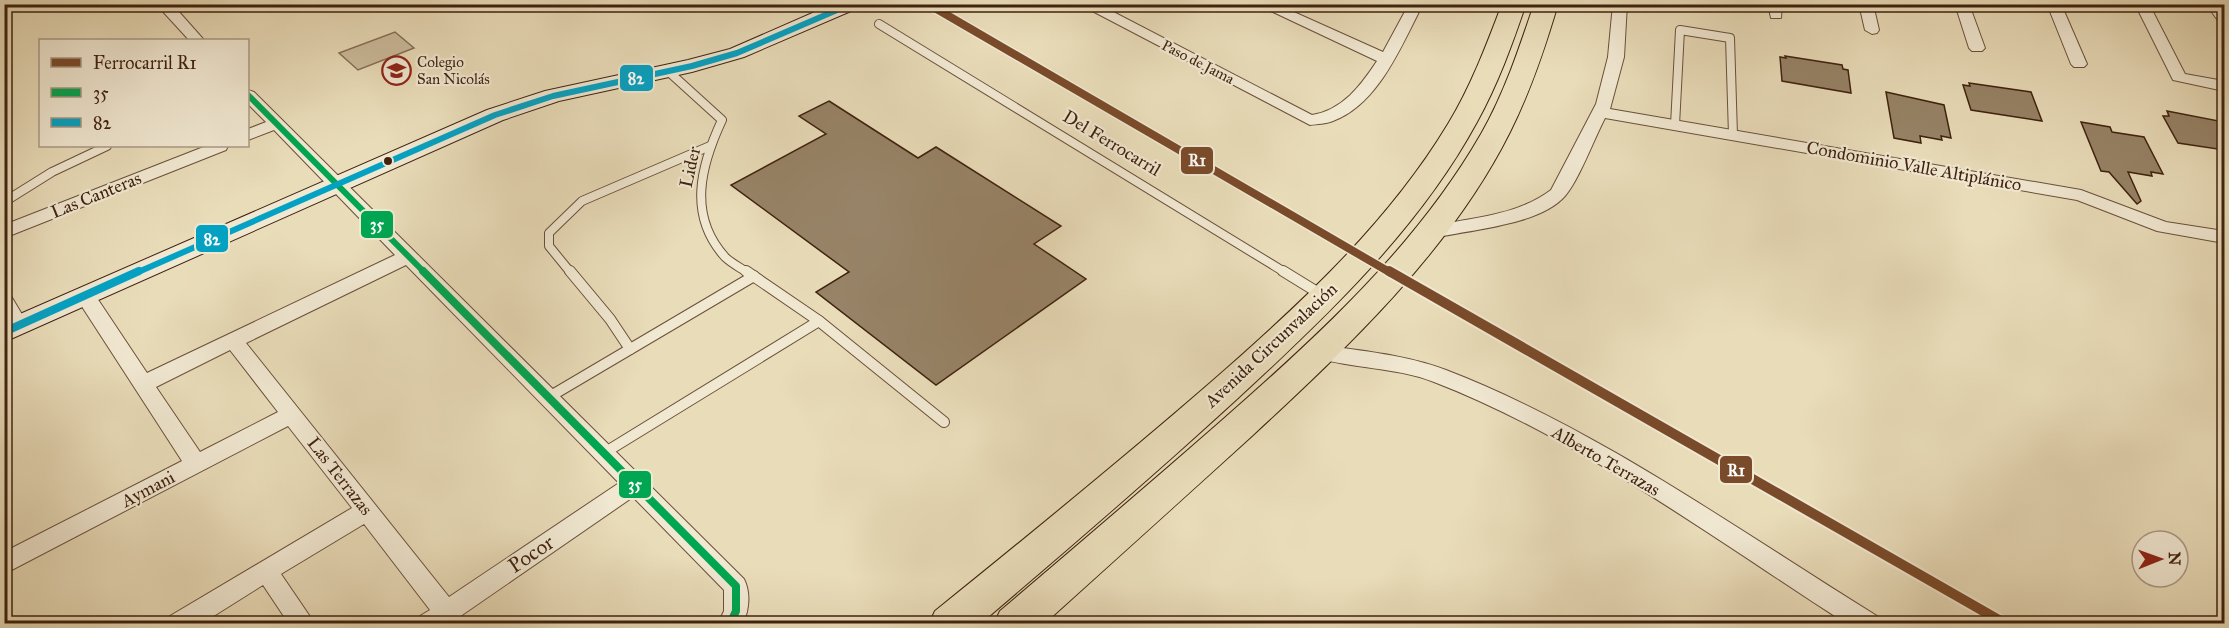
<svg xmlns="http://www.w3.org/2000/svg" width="2229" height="628" viewBox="0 0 2229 628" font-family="'IM FELL Great Primer',serif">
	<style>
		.green { fill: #ccbc9c; stroke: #866f56; stroke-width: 1.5 }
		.building { fill: #978367; stroke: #3f220f; stroke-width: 1.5 }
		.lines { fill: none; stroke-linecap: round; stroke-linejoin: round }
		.lane-far1-casing { stroke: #6a503a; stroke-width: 10 }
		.lane-casing { stroke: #6a503a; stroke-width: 12 }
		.street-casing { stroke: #6a503a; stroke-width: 2 }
		.secondary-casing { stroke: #3f220f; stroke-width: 2 }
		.highway-casing { stroke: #3f220f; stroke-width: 2 }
		.lane-far1 { stroke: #f1e8d2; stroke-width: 8 }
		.lane { stroke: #f1e8d2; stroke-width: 10 }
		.street { fill: #f1e8d2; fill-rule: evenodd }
		.secondary { fill: #f1e8d2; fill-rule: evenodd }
		.highway { fill: #e9dcb9; fill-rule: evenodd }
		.bus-1-far1-casing { stroke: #f1e8d2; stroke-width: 10 }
		.bus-1-casing { stroke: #f1e8d2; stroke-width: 13 }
		.bus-2-far1-casing { stroke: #f1e8d2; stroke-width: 10 }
		.bus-2-casing { stroke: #f1e8d2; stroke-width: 13 }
		.bus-1-far1 { stroke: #00a651; stroke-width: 6 }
		.bus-1 { stroke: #00a651; stroke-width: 8 }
		.bus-2-far1 { stroke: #03a2c4; stroke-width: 6 }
		.bus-2 { stroke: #03a2c4; stroke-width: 8 }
		.rail-1-far1-casing { stroke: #f1e8d2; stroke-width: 11 }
		.rail-1-casing { stroke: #f1e8d2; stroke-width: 14 }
		.rail-1-far1 { stroke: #7a4b2a; stroke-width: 8 }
		.rail-1 { stroke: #7a4b2a; stroke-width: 10 }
		.bus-dot { fill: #3f220f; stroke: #f1e8d2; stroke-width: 2 }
		.labels { text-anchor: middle; stroke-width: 4.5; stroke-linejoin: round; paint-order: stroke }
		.far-poi-label { font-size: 15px; fill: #3f220f; stroke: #f1e8d2; text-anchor: start }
		.far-street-label { font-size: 15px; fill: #3f220f; stroke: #f1e8d2 }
		.street-label { font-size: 18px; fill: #3f220f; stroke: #f1e8d2 }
		.near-street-label { font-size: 21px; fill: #3f220f; stroke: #f1e8d2 }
		.line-badge { stroke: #f1e8d2; stroke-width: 2 }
		.badge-label { font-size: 16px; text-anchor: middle; font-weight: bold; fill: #fff }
	</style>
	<rect width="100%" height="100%" fill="#e9dcb9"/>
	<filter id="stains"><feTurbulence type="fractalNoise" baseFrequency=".00333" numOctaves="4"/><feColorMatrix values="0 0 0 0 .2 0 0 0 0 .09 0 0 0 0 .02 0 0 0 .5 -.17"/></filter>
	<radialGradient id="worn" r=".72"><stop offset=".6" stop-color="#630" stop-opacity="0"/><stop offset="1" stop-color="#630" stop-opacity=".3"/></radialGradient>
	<path class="green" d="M395,32L414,48L358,70L339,53Z"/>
	<g class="building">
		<path d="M1785,56L1842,65L1843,69L1848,70L1851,93L1782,81L1780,57L1786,58Z"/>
		<path d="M1969,83L2031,92L2042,121L1971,110L1963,85L1970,86Z"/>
		<path d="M1886,92L1944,105L1951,138L1941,136L1942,140L1920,136L1921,143L1894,138Z"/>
		<path d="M829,101L918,158L936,147L1061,226L1034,244L1086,279L936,385L816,292L849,272L731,185L826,134L799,116Z"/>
		<path d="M2167,111L2224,122V150L2178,143L2163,116H2169Z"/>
		<path d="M2081,122L2110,127L2112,132L2144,137L2163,174L2151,172L2152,176L2128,172L2141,201L2137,204L2109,172L2101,171Z"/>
	</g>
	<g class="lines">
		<defs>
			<g id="lane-far1">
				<path d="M879,24L1286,273"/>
				<path d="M668,71L722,120C701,165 687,215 725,257C731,263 741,268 748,273"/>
				<path d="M1675,125L1680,30L1730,38L1733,135"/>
				<path d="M4,202L52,172L107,146"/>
				<path d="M571,273L549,246V233L582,201L710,146"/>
			</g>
			<g id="lane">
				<path d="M570,271L610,319L630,349"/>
				<path d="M746,271L819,321L944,422"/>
				<path d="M1283,271L1322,295"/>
				<path d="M549,397L754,276"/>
				<path d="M604,453L819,321"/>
			</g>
			<g id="street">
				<path d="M156,4H172L204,40H189Z"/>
				<path d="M1079,4H1098L1312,115C1343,110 1361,85 1377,61L1256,4H1276L1383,52L1409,4H1423C1402,44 1379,104 1333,121C1326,124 1317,124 1310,125Z"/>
				<path d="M1613,4H1627L1624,57L1610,109L2081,190L2166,222L2224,231V243L2157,231L2077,200L1605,118C1594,139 1579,180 1565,196C1539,226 1466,230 1429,239L1423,237L1420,233L1423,229C1466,217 1514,218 1551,190L1596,104L1608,57Z"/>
				<path d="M1768,4H1782L1781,18H1771Z"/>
				<path d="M1859,4H1873L1879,30L1877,33L1872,34L1865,30Z"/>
				<path d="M1955,4H1969L1985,48L1982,51H1972L1969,48Z"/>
				<path d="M2047,4H2061L2087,64L2084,67H2074L2071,64Z"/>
				<path d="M2135,4H2149L2185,74L2224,81V91L2173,80Z"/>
				<path d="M2206,4H2221L2224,10V23L2219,22Z"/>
				<path d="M248,90L254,92L744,579C751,593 749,610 743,624H718L724,611V590L633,497L449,624H417L420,616L430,610L364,524L281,574L315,624H289L263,585L201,624H167L170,616L352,508L288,426L4,574V552L182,461L79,302L76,297L79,292H93L147,373L395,255L274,130L248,140V129L266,122L248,104ZM406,265L619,483L449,597L246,343ZM230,350L278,412L200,452L156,387Z"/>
				<path d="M206,146H228L226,150L4,238V225Z"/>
				<path d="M4,295L11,296L29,326L26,331H12L4,318Z"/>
				<path d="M1321,345C1362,351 1407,355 1446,370C1595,427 1741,532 1877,616L1880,624H1847C1716,540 1579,438 1434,382C1396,367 1353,369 1314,357L1311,352L1314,347Z"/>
			</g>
			<path id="secondary" d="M833,4H861L858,8L744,57L692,72L559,101L503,120L4,342V321L487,110L545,91L688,60L730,49Z"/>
			<g id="highway">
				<path d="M1502,4H1526C1512,45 1498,84 1477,122C1419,229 1326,317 1237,399C1153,476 1067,550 980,624H929L935,611C1028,536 1120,461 1210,383C1298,306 1387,225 1448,124C1471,86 1486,46 1502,4Z"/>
				<path d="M1534,4H1558C1545,48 1531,90 1510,132C1451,250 1349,346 1253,435C1184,498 1114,561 1044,624H994L1000,611C1074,548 1147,486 1220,422C1317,337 1416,247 1481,134C1504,94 1519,49 1534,4Z"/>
			</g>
		</defs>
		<use href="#lane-far1" class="lane-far1-casing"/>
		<use href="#lane" class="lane-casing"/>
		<use href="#street" class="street-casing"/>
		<use href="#secondary" class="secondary-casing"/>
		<use href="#highway" class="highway-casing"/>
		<use href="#lane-far1" class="lane-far1"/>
		<use href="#lane" class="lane"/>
		<use href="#street" class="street"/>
		<use href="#secondary" class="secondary"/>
		<use href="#highway" class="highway"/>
		<defs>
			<path id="bus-1-far1" d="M248,95L425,273"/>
			<path id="bus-1" d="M423,271L736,586V611L730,624"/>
			<path id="bus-2-far1" d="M136,273L495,115L553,96L692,66L737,53L851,4"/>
			<path id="bus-2" d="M4,332L139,271"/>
		</defs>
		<use href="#bus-1-far1" class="bus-1-far1-casing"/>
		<use href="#bus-1" class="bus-1-casing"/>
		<use href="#bus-2-far1" class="bus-2-far1-casing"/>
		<use href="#bus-2" class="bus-2-casing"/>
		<use href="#bus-1-far1" class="bus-1-far1"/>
		<use href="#bus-1" class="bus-1"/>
		<use href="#bus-2-far1" class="bus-2-far1"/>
		<use href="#bus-2" class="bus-2"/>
		<defs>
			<path id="rail-1-far1" d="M928,4L1391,273"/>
			<path id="rail-1" d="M1389,271L2006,624"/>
		</defs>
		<use href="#rail-1-far1" class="rail-1-far1-casing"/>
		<use href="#rail-1" class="rail-1-casing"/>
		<use href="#rail-1-far1" class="rail-1-far1"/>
		<use href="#rail-1" class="rail-1"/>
	</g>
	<defs>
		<symbol id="school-ring" viewBox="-11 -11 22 22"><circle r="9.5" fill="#f1e8d2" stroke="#8f2418" stroke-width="1.5"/><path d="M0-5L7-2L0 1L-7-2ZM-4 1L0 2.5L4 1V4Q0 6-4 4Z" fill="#8f2418"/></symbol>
	</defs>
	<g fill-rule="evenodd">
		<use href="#school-ring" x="380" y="54" width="33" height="33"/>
	</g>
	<circle class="bus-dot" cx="388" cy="161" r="5"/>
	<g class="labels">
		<g class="far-poi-label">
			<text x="417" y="67">Colegio<tspan x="417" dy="17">San Nicolás</tspan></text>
		</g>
		<g class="far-street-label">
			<text transform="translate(1198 62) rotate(27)" y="5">Paso de Jama</text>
		</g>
		<g class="street-label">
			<text transform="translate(1112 143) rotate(31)" y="6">Del Ferrocarril</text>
			<text transform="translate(1914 166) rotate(10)" y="6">Condominio Valle Altiplánico</text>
			<text transform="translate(690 167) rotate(-77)" y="6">Lider</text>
			<text transform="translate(96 195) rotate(-22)" y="6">Las Canteras</text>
			<text transform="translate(1271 345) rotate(-43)" y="6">Avenida Circunvalación</text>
			<text transform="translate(1606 461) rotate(30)" y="6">Alberto Terrazas</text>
			<text transform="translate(340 476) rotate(52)" y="6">Las Terrazas</text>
			<text transform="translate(148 489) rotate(-28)" y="6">Aymani</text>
		</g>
		<g class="near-street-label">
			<text transform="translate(531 554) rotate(-34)" y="7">Pocor</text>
		</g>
	</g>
	<g class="line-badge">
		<rect x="619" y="64" width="35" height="28" rx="6" fill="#03a2c4"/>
		<rect x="1180" y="146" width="34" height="29" rx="6" fill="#7a4b2a"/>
		<rect x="360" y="210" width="34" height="29" rx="6" fill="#00a651"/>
		<rect x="195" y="224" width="34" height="29" rx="6" fill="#03a2c4"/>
		<rect x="1719" y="455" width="34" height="29" rx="6" fill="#7a4b2a"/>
		<rect x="618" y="470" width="34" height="29" rx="6" fill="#00a651"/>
	</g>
	<g class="badge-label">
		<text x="636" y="84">82</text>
		<text x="1197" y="166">R1</text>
		<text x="377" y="230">35</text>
		<text x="212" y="245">82</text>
		<text x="1736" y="476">R1</text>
		<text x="635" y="490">35</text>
	</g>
	<rect width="2229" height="628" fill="none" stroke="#e9dcb9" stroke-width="24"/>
	<rect x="6" y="6" width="2217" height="616" fill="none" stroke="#3f220f" stroke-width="3"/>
	<rect x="12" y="12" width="2205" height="604" fill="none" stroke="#3f220f" stroke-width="1.5"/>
	<rect x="39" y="39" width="210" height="108" fill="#f1e8d2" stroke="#aa9984" stroke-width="1.5"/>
	<rect x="51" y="58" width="30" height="9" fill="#7a4b2a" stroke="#aa9984" stroke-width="1.5"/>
	<text x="93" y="69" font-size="18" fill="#3f220f">Ferrocarril R1</text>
	<rect x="51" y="88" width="30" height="9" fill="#00a651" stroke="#aa9984" stroke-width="1.5"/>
	<text x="93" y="99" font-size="18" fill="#3f220f">35</text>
	<rect x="51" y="118" width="30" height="9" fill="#03a2c4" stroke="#aa9984" stroke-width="1.5"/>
	<text x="93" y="129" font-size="18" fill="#3f220f">82</text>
	<g transform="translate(2160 559) rotate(89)"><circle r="28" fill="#f1e8d2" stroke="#aa9984" stroke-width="1.5"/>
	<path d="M0-4.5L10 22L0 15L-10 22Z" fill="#8f2418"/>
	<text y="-9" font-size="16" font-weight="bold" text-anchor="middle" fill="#3f220f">N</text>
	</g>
	<rect width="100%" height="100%" filter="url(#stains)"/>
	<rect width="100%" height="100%" fill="url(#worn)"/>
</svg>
